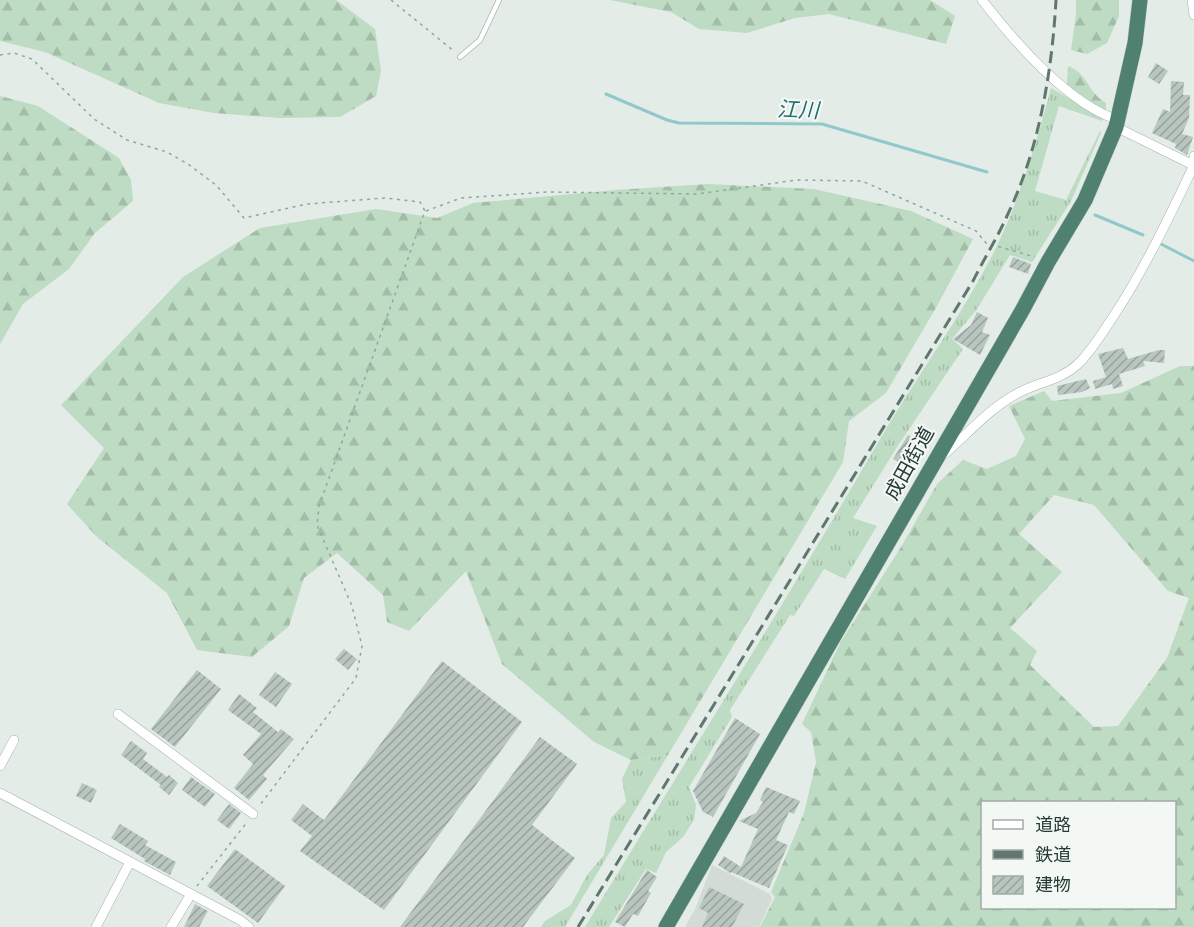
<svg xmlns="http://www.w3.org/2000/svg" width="1194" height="927" viewBox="0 0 1194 927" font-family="'Public Sans','Noto Sans JP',sans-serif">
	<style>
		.built { fill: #d2dbd6 }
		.grass { fill: url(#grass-tufts) }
		.forest { fill: url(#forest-firs); fill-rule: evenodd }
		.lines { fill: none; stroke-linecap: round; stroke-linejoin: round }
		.stream { stroke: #91c8cb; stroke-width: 3 }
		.building { fill: url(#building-hatch) }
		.service-casing { stroke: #a6b3ad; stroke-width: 6 }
		.minor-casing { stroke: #a6b3ad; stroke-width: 10 }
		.trunk-casing { stroke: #c2c8c6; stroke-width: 16 }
		.path { stroke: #87ac9d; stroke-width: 1.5; stroke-dasharray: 3 4.5; stroke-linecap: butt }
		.service { stroke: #fff; stroke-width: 4.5 }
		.minor { stroke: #fff; stroke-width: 9 }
		.trunk { stroke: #508170; stroke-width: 15 }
		.rail { stroke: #5f776e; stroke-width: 3; stroke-dasharray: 12 6; stroke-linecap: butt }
		.labels { text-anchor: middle; stroke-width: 4.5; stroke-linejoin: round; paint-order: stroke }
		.street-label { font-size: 20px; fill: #253b33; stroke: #f3f8f5 }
		.water-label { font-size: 21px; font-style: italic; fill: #246c71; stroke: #f3f8f5 }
	</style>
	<defs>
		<pattern id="grass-tufts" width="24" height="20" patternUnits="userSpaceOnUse" patternTransform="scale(1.5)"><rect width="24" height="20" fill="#bedbc3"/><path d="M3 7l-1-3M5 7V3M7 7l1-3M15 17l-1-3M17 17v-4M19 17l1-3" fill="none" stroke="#a3bda8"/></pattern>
		<pattern id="forest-firs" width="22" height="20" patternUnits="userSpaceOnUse" patternTransform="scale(1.5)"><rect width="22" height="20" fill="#bedbc3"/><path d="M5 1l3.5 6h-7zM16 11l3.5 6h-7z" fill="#a3bda8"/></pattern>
		<pattern id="building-hatch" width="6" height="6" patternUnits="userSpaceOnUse" patternTransform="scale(1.5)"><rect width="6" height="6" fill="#b9c6c0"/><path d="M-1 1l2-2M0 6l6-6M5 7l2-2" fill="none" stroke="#96a29d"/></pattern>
	</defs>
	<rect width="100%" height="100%" fill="#e3ece7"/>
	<path class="built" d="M712,865L770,894L772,899L759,927H685L695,909Z"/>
	<g class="grass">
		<path d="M1051,88L1103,118L1102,121L1059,106L1035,191L1066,200L1100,131L1101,133L1071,201L1032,262L1010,255L977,309L952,339L963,349L897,447L853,518L877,526L845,579L824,569L794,616L790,615L730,710L732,717L689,787L696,805L694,820L683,837L666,852L656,873L646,869L609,927H585C685,762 787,600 883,434C919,373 962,315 994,252C1020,199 1036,144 1051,88Z"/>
		<path d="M668,755L565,927H541L545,921L571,905L587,875L604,855L611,818L626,802L622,779L631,760Z"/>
	</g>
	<g class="forest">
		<path d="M0,0H336L375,29L381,71L376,96L340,117L279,118L214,113L159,103L45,52L0,41Z"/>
		<path d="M610,0H930L955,16L946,44L829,14L795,18L747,33L699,29L671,12Z"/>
		<path d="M1076,0H1119V16L1107,43L1087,54L1071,50L1076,14Z"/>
		<path d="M1068,66C1089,74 1087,92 1106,103V115L1066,94Z"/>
		<path d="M0,96L38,106L119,158L131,180L133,201L95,233L69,269L23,304L0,344Z"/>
		<path d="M708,184L814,189L911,211L973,239L937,306L886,393L849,421L843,462L668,755L631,760L594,742L502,664L466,571L409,631L387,622L383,595L337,553L304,578L289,626L252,657L197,650L167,593L97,537L67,504L104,448L61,405L183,277L260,228L376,209L437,218L473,203L616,190Z"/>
		<path d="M1180,366H1194V927H760L775,897L771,892L804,813L816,762L811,732L802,724L840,643L901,547L937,484L963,460L987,469L1016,456L1025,439L1009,406L1044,391L1052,401L1121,393ZM1054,495L1094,505L1168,591L1189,598L1167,658L1118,726L1094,727L1030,665L1037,651L1010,628L1062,572L1019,534ZM982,802H1174V908H982Z"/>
	</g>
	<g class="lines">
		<g class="stream">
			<path d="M606,94L667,120L679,123L822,124L987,172"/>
			<path d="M1095,215L1143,235"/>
			<path d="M1161,244L1194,261"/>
		</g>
	</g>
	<g class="building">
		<path d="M1156,63L1168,71L1159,84L1148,77Z"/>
		<path d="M1171,81L1184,82L1183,95H1190L1189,118L1182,134L1193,137L1187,155L1175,148L1176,144L1152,133L1163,109L1170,112Z"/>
		<path d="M1013,257L1031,264L1028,274L1009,267Z"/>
		<path d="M977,312L988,318L982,332L990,335L980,355L953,339L971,325Z"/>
		<path d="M1123,348L1128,359L1159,350H1165L1164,363L1143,361L1145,366L1119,374L1123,386L1113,389L1112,384L1095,389L1093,381L1106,377L1098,354Z"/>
		<path d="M1086,379L1090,388L1082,392L1058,395L1057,386Z"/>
		<path d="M908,435L916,440L900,463L893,459Z"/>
		<path d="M344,649L357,659L348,670L335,659Z"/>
		<path d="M442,661L522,722L384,910L300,851L312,836L291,820L303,804L324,820Z"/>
		<path d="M197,670L221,689L175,747L151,729Z"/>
		<path d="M275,672L292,684L276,707L259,695Z"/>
		<path d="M239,694L257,708L253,712L278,732L281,729L294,739L263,775L267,779L249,800L234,788L253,764L243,755L261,734L228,710Z"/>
		<path d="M735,718L760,734L713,817L703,812L693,791Z"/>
		<path d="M540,737L577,764L532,825L575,858L523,927H400Z"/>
		<path d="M131,741L147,753L143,759L167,777L169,775L178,783L169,795L159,787L161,785L121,755Z"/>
		<path d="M191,777L215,794L205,807L182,790Z"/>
		<path d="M82,783L97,790L91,803L76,796Z"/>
		<path d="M766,787L800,801L794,814L789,812L776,840L788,845L769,888L731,872L730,873L718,865L724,856L741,867L758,829L739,821L756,813L763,802L760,800Z"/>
		<path d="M229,804L241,813L229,829L217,820Z"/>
		<path d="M120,824L148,841L145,845L176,862L170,875L144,861L145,859L111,838Z"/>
		<path d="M235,849L285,886L258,923L207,886Z"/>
		<path d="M647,870L657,877L648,891L651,893L638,916L633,914L625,927L615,922Z"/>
		<path d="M709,887L744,904L732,927H702L708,913L699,908Z"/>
		<path d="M195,904L208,911L199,927H184Z"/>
	</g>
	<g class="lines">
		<defs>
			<path id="service" d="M460,57L480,40L499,0"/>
			<g id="minor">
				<path d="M982,0C1013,40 1068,104 1118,120"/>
				<path d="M1192,0L1194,15"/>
				<path d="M1116,127L1193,165"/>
				<path d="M942,456C967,435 990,407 1020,392C1039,382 1061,380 1078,364C1090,353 1101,335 1111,320C1143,272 1168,220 1193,167L1194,156"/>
				<path d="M118,714L253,814"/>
				<path d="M0,766L14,740"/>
				<path d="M0,793L240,920L249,927"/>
				<path d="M96,927L130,862"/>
				<path d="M171,927L191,894"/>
			</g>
			<path id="trunk" d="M666,927L1023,309L1048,262L1085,200L1116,127L1135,43L1140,0"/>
		</defs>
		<use href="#service" class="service-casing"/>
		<use href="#minor" class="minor-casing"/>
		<use href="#trunk" class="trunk-casing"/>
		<g class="path">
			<path d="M391,0L455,52"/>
			<path d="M0,55L14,53L32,59L94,119L127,140L167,152L188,164L216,185L244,218L307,204L385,198L420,202L425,211L319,506L317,525L352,606L362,646L356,678L260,805"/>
			<path d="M426,211L461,198L548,192L697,194L797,180L862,181L976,231L986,243L1035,257"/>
			<path d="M197,886L248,821"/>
		</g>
		<use href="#service" class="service"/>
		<use href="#minor" class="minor"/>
		<use href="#trunk" class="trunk"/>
		<path class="rail" d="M578,927L973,281C984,259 997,238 1007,216C1039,150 1052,72 1056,0"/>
	</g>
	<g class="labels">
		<g class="street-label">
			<text transform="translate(909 463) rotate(-61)" y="7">成田街道</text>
		</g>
		<g class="water-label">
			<text transform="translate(798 110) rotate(2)" y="7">江川</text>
		</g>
	</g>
	<rect x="981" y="801" width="195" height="108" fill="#f3f8f5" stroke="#a1aca7" stroke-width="1.5"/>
	<rect x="993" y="820" width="30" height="9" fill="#ffffff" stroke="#a1aca7" stroke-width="1.5"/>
	<text x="1035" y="831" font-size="18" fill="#253b33">道路</text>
	<rect x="993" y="850" width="30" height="9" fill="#5f776e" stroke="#a1aca7" stroke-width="1.5"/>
	<text x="1035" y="861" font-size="18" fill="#253b33">鉄道</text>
	<rect x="993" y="876" width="30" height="18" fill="url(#building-hatch)" stroke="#a1aca7" stroke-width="1.5"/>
	<text x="1035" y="891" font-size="18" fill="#253b33">建物</text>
</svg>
